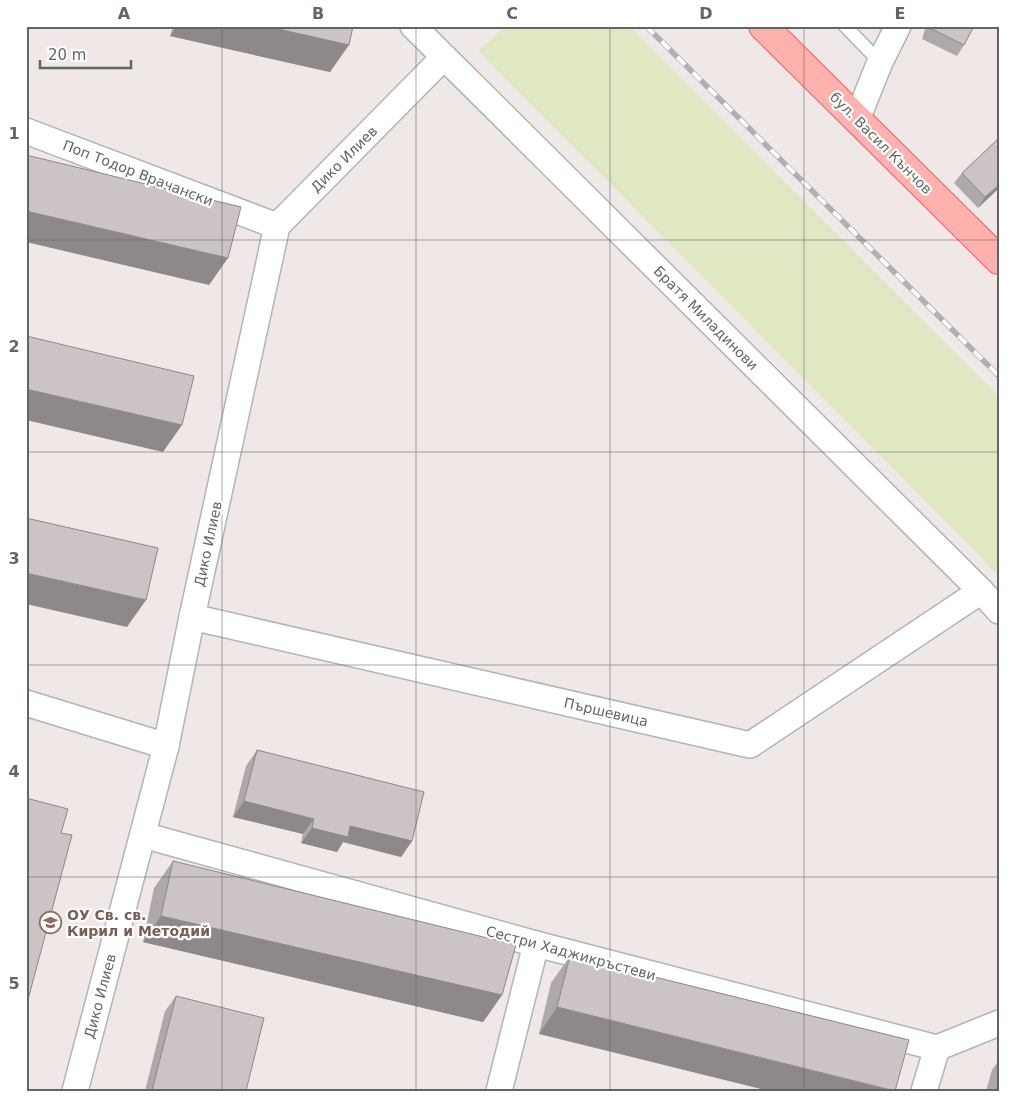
<svg xmlns="http://www.w3.org/2000/svg" width="1025" height="1117" viewBox="0 0 1025 1117" font-family="'DejaVu Sans',sans-serif">
	<style>
		.green { fill: #e0e7c3 }
		.lines { fill: none; stroke-linecap: round; stroke-linejoin: round }
		.lane-casing { stroke: #afb6b5; stroke-width: 15 }
		.street-casing { stroke: #afb6b5; stroke-width: 28 }
		.primary-casing { stroke: #f25e68; stroke-width: 30 }
		.lane { stroke: #fff; stroke-width: 12 }
		.street { stroke: #fff; stroke-width: 25 }
		.primary { stroke: #ffb1ad; stroke-width: 28 }
		.rail-casing { stroke: #afb1b0; stroke-width: 5.5 }
		.rail { stroke: #fff; stroke-width: 4; stroke-dasharray: 11; stroke-linecap: butt }
		.wall { fill: #afa8a9 }
		.shaded-wall { fill: #8e8889 }
		.building { fill: #cbc3c4; stroke: #8e8889 }
		.grid { fill: none; stroke: #5e6765; stroke-width: 1; stroke-opacity: 0.55 }
		.labels { text-anchor: middle; stroke-width: 4.5; stroke-linejoin: round; paint-order: stroke }
		.street-label { font-size: 14px; fill: #5e6765; stroke: #fff }
		.education-label { font-size: 14px; font-weight: bold; fill: #785e54; stroke: #fff; text-anchor: start }
		.neatline { fill: none; stroke: #5e6765; stroke-width: 2 }
		.grid-label { font-size: 16px; text-anchor: middle; font-weight: bold; fill: #5e6765 }
	</style>
	<rect width="100%" height="100%" fill="#f0e7e7"/>
	<path class="green" d="M506,26H629L999,397V577L984,560L478,51Z"/>
	<g class="lines">
		<defs>
			<path id="lane" d="M845,26L880,62"/>
			<g id="street">
				<path d="M413,26L981,591L999,611"/>
				<path d="M857,119L880,62L898,26"/>
				<path d="M26,131L277,226"/>
				<path d="M192,617L750,745L981,591"/>
				<path d="M26,703L166,746"/>
				<path d="M143,835L536,944L937,1048L999,1023"/>
				<path d="M75,1091L166,746L192,617L277,226L444,57"/>
				<path d="M499,1091L536,944"/>
				<path d="M924,1091L937,1048"/>
			</g>
			<path id="primary" d="M763,26L999,260"/>
		</defs>
		<use href="#lane" class="lane-casing"/>
		<use href="#street" class="street-casing"/>
		<use href="#primary" class="primary-casing"/>
		<use href="#lane" class="lane"/>
		<use href="#street" class="street"/>
		<use href="#primary" class="primary"/>
		<defs>
			<path id="rail" d="M646,26L999,376"/>
		</defs>
		<use href="#rail" class="rail-casing"/>
		<use href="#rail" class="rail"/>
	</g>
	<g class="wall">
		<path d="M173,26H353L330,72L170,36Z"/>
		<path d="M926,26H974L964,45L957,56L922,39Z"/>
		<path d="M999,138V188L978,208L954,183L962,173Z"/>
		<path d="M257,750L412,841L401,857L343,842L337,852L301,843L303,834L233,817L246,766Z"/>
		<path d="M173,861L502,995L483,1022L143,942L154,888Z"/>
		<path d="M570,956L909,1040L539,1034L551,983Z"/>
		<path d="M176,996L246,1091H145L165,1011Z"/>
		<path d="M999,1060V1091H986L992,1070Z"/>
	</g>
	<g class="shaded-wall">
		<path d="M177,26H265L349,45L330,72L170,36Z"/>
		<path d="M999,185V188L978,208L985,197Z"/>
		<path d="M26,211L228,258L209,285L26,242Z"/>
		<path d="M26,389L182,425L163,452L26,420Z"/>
		<path d="M26,573L146,600L127,627L26,604Z"/>
		<path d="M244,801L314,819L303,834L233,817Z"/>
		<path d="M350,826L412,841L401,857L343,842L337,852L301,843L312,828Z"/>
		<path d="M161,916L502,995L483,1022L143,942Z"/>
		<path d="M557,1007L895,1091H769L539,1034Z"/>
	</g>
	<g class="building">
		<path d="M265,26H353L349,45Z"/>
		<path d="M930,26H974L964,45L930,28Z"/>
		<path d="M999,138V185L985,197L962,173Z"/>
		<path d="M26,155L241,207L228,258L26,211Z"/>
		<path d="M26,336L194,376L182,425L26,389Z"/>
		<path d="M26,518L158,548L146,600L26,573Z"/>
		<path d="M257,750L424,792L412,841L350,826L348,837L312,828L314,819L244,801Z"/>
		<path d="M26,798L68,809L61,833L72,835L26,1007Z"/>
		<path d="M173,861L516,945L502,995L161,916Z"/>
		<path d="M570,956L909,1040L895,1091L557,1007Z"/>
		<path d="M176,996L264,1018L246,1091H152Z"/>
		<path d="M999,1082V1091H996Z"/>
	</g>
	<path class="grid" d="M222,26V1091M416,26V1091M610,26V1091M804,26V1091M26,240H999M26,452H999M26,665H999M26,877H999"/>
	<defs>
		<symbol id="school-ring" viewBox="-11 -11 22 22"><circle r="9.5" fill="#fff" stroke="#8d6e63" stroke-width="1.5"/><path d="M0-5L7-2L0 1L-7-2ZM-4 1L0 2.5L4 1V4Q0 6-4 4Z" fill="#8d6e63"/></symbol>
	</defs>
	<g fill-rule="evenodd">
		<use href="#school-ring" x="38" y="910" width="25" height="25"/>
	</g>
	<g class="labels">
		<g class="street-label">
			<text transform="translate(881 143) rotate(45)" y="5">бул. Васил Кънчов</text>
			<text transform="translate(344 159) rotate(-45)" y="5">Дико Илиев</text>
			<text transform="translate(138 173) rotate(21)" y="5">Поп Тодор Врачански</text>
			<text transform="translate(706 318) rotate(45)" y="5">Братя Миладинови</text>
			<text transform="translate(208 544) rotate(-78)" y="5">Дико Илиев</text>
			<text transform="translate(606 712) rotate(13)" y="5">Пършевица</text>
			<text transform="translate(571 953) rotate(15)" y="5">Сестри Хаджикръстеви</text>
			<text transform="translate(100 996) rotate(-75)" y="5">Дико Илиев</text>
		</g>
		<g class="education-label">
			<text x="67" y="920">ОУ Св. св.<tspan x="67" dy="16">Кирил и Методий</tspan></text>
		</g>
	</g>
	<rect width="1025" height="1117" fill="none" stroke="#ffffff" stroke-width="55"/>
	<path d="M40 60v8h91v-8" fill="none" stroke="#5e6765" stroke-width="2.5"/>
	<text x="48" y="60" font-size="15" fill="#5e6765" stroke="#ffffff" stroke-width="4" paint-order="stroke">20 m</text>
	<rect x="28" y="28" width="970" height="1062" class="neatline"/>
	<g class="grid-label">
		<text x="124" y="19">A</text>
		<text x="318" y="19">B</text>
		<text x="512" y="19">C</text>
		<text x="706" y="19">D</text>
		<text x="900" y="19">E</text>
		<text x="14" y="139">1</text>
		<text x="14" y="352">2</text>
		<text x="14" y="564">3</text>
		<text x="14" y="777">4</text>
		<text x="14" y="989">5</text>
	</g>
</svg>
